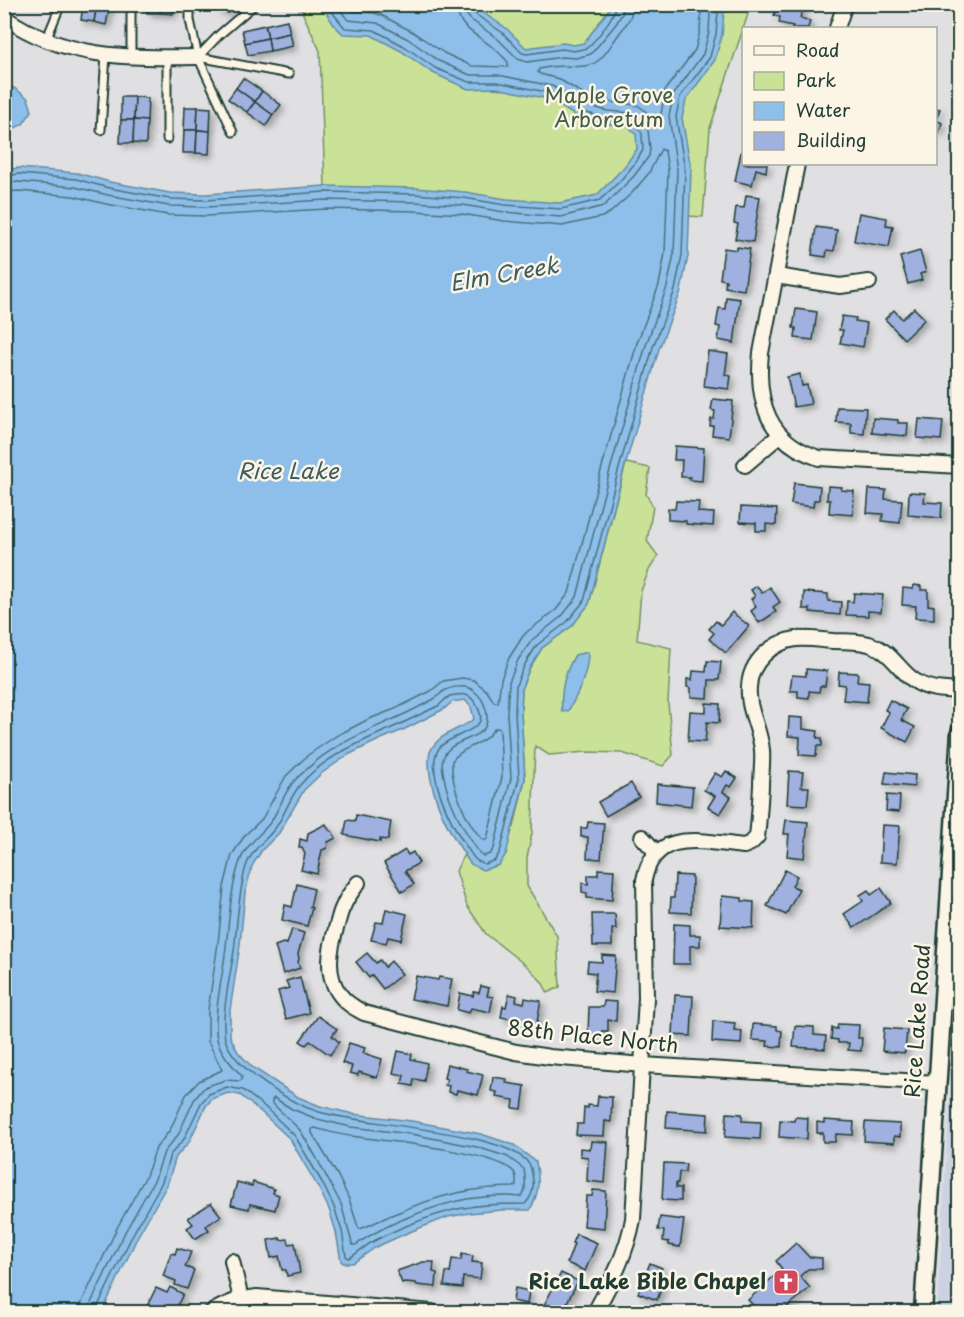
<svg xmlns="http://www.w3.org/2000/svg" width="964" height="1317" viewBox="0 0 964 1317" font-family="'Playpen Sans',sans-serif">
	<style>
		.built { fill: #cdd2e2 }
		.green { fill: #cae297; stroke: #749066; stroke-width: 1.5 }
		.water { fill: #8ebfea; stroke: #628ba1; stroke-width: 1.5 }
		.lines { fill: none; stroke-linecap: round; stroke-linejoin: round }
		.shore { stroke: #4b717d; stroke-width: 1.5 }
		.building { fill: #a0b0df; stroke: #1f3d34; stroke-width: 1.5; filter: url(#shadow) }
		.service-casing { stroke: #1f3d34; stroke-width: 11 }
		.minor-casing { stroke: #1f3d34; stroke-width: 18 }
		.tertiary-casing { stroke: #1f3d34; stroke-width: 21 }
		.service { stroke: #fcf5e5; stroke-width: 7 }
		.minor { stroke: #fcf5e5; stroke-width: 14 }
		.tertiary { stroke: #fcf5e5; stroke-width: 16 }
		.labels { text-anchor: middle; stroke-width: 5; stroke-linejoin: round; paint-order: stroke }
		.park-label { font-size: 21px; fill: #415e48; stroke: #fcf5e5 }
		.street-label { font-size: 21px; fill: #1f3d34; stroke: #fcf5e5 }
		.poi-label { font-size: 21px; font-weight: bold; fill: #1f3d34; stroke: #fcf5e5; text-anchor: end }
		.water-label { font-size: 22px; font-style: italic; fill: #3b5e62; stroke: #fcf5e5 }
	</style>
	<defs>
		<filter id="shadow"><feDropShadow dx="4" dy="4" stdDeviation="3" flood-color="#0004"/></filter>
	</defs>
	<rect width="100%" height="100%" fill="#e0e0e3"/>
	<filter id="ink" filterUnits="userSpaceOnUse"><feTurbulence type="fractalNoise" baseFrequency=".0167" numOctaves="2"/><feDisplacementMap in="SourceGraphic" scale="12" xChannelSelector="R" yChannelSelector="G"/><feConvolveMatrix kernelMatrix="1 2 1 2 8 2 1 2 1" color-interpolation-filters="sRGB"/></filter>
	<g filter="url(#ink)">
		<path class="built" d="M956,993L960,994L959,1312H937Z"/>
		<g class="green">
			<path d="M299,5H751L710,128L703,217L473,202L325,186L320,51Z"/>
			<path d="M626,463L650,468L646,494L653,507L647,541L658,556L649,570L641,591L637,640L671,648L668,703L673,755L663,766L622,753L587,752L549,755L535,746L532,833L527,858V886L557,936L560,987L548,993L542,982L529,968L486,934L467,906L456,871L464,854L471,864L514,827L525,779L521,713L522,687L530,667L542,648L572,626L589,604Z"/>
		</g>
		<g class="water">
			<path d="M328,5H478L479,10L506,28L526,48L563,43L574,45L584,43L612,5H722L724,11L722,35L715,60L686,100L682,118L691,169L688,256L681,291L659,349L623,473L589,604L572,626L542,648L530,667L522,687L521,713L525,779L506,854L499,865L483,870C479,868 474,866 471,864C468,861 465,855 463,852C447,828 435,804 430,775C429,768 428,759 430,752C438,733 460,730 474,719L471,707L465,700L452,702L444,709L405,729L379,740L348,755L322,773L304,790L279,833L262,850L252,866L245,893L240,945L230,1010V1036L238,1052L252,1067L298,1097L320,1106L353,1114L412,1121L481,1134L514,1145L536,1162C540,1180 539,1194 530,1210H502L469,1213L448,1217L407,1233L376,1247L353,1263H343L341,1261L336,1232L329,1209L318,1187L290,1139L261,1112L240,1095L228,1093L212,1099L206,1106L189,1142L176,1157L167,1185L138,1236L102,1312H5V170L19,168L77,173L110,182L170,193L205,194L325,186L415,188L465,192L506,199L560,203L597,195L624,167L637,149L636,134L628,126L606,124L577,117L549,99L496,88L468,89L433,73L401,51L371,35L343,34L334,25L327,14Z"/>
			<path d="M5,86L14,88L28,98L32,111L23,124L5,133Z"/>
			<path d="M588,652C588,674 579,693 568,711L562,712C560,691 564,673 575,655Z"/>
		</g>
		<g class="lines">
			<g class="shore">
				<path d="M350,4V9L352,11L374,13L381,15L413,32L444,53L472,66L508,67V62C503,57 497,50 491,46C475,33 457,28 456,4"/>
				<path d="M465,4L466,14L470,19L498,39L518,59L527,62L562,57L576,58L591,54L616,24L623,12L624,4"/>
				<path d="M472,4L473,10L475,14L503,33L522,53L527,54L562,49L574,51L587,48C596,40 615,17 616,4"/>
				<path d="M633,4C633,16 626,25 619,34C613,42 607,53 599,60C588,69 575,66 563,66C555,66 547,67 539,69L538,72L540,74L559,79L586,96L610,102L637,105L643,109L657,123L660,121L665,90L695,50L700,31L701,14L700,4"/>
				<path d="M4,176L19,174L76,179L109,188L170,199L205,200L325,192L415,194L464,198L505,205L561,209L600,200L620,181L636,162L643,150L642,134L640,130L630,120L607,118L579,111L551,93L497,82H469L435,68L404,46L374,30L345,28L333,13V4"/>
				<path d="M4,183L19,182L75,187L108,195L169,206L206,207L326,200L414,202L463,205L504,212L561,217L604,206L634,176L649,156L650,149L648,130L639,117L633,113L608,111L582,104L552,86L498,75H470L439,61L408,39L377,23L348,20L341,11V4"/>
				<path d="M4,192L19,191L73,196L106,204L168,215L206,216L326,209L414,211L462,214L504,221L562,226L602,217L611,212L632,193L649,173L661,149L665,151L668,171L665,253L659,285L637,343L602,467L569,593L556,610L528,631L523,636L509,658L501,679L498,703L494,702L487,691L474,680L462,678L443,681L431,691L395,709L369,719L336,736L308,755L286,776L262,819L245,835L232,855L224,887L218,943L208,1010V1041L222,1070L199,1081L186,1095L170,1130L156,1148L146,1176L118,1226L82,1302L80,1312"/>
				<path d="M495,728H498L500,730L502,777L487,839L484,841C467,825 450,785 452,761C462,746 482,747 495,728Z"/>
				<path d="M274,1098L292,1109L317,1119L351,1127L411,1134L477,1147L508,1157L524,1169C525,1175 527,1192 522,1196C519,1198 511,1196 508,1196C495,1196 480,1197 467,1199C435,1205 382,1225 356,1245H353L352,1243L341,1204L316,1157L300,1130L272,1103V1100Z"/>
				<path d="M315,1128C327,1131 339,1135 351,1136C383,1141 495,1151 514,1172C517,1176 516,1181 516,1185L514,1187C472,1187 437,1196 399,1212C386,1217 373,1224 360,1229L358,1227L349,1199L338,1176L312,1133V1129Z"/>
				<path d="M89,1312L90,1305L126,1230L155,1179L164,1152L178,1135L194,1100L202,1090L207,1086L226,1080L240,1081L242,1079V1076C232,1065 221,1054 217,1039C213,1019 221,983 224,962C229,929 229,895 239,864C244,847 258,837 269,824C279,811 283,794 294,781C297,777 303,773 307,769C338,740 377,728 413,710C420,706 427,703 434,699C438,697 440,693 444,691C452,686 467,685 474,691C481,696 484,702 486,710C495,744 449,734 443,759C441,764 443,771 444,777C449,805 464,830 480,854L484,856L490,854L494,848L511,778L507,713L509,682L518,660L532,640L562,616L577,597L610,470L646,345L667,287L674,254L677,170L669,116L674,94L703,54L709,32L710,13L709,4"/>
				<path d="M97,1312V1308L133,1234L162,1182L170,1155L184,1139L201,1103L209,1094L227,1087L243,1090L265,1107L295,1136L323,1184L334,1207L342,1231L346,1256L348,1258L351,1257C359,1252 366,1245 374,1241C398,1228 443,1210 470,1207C488,1204 506,1204 525,1204C531,1198 534,1189 533,1180C532,1175 532,1168 529,1164C507,1131 362,1125 319,1112C290,1103 234,1069 225,1039C224,1034 224,1028 224,1023C224,996 232,970 235,943C237,918 239,894 245,870C250,850 265,842 276,827C285,814 290,797 300,785C329,750 379,736 419,715C425,712 432,709 438,706C442,703 446,698 450,696C454,695 463,694 466,695C474,697 483,714 480,721C476,731 449,737 440,747C422,769 453,827 466,846C469,850 472,856 475,859C478,862 482,863 485,864L495,860L500,852L519,778L515,713L516,685L525,664L537,645L567,622L584,601L618,472L653,347L675,290L682,255L685,170L676,117L680,97L710,57L716,34L718,12L717,4"/>
			</g>
		</g>
		<g class="building">
			<path d="M83,4H97L94,22L81,20Z"/>
			<path d="M97,4H110L106,25L94,22Z"/>
			<rect x="147" y="4" width="13" height="9"/>
			<path d="M160,4H173V14L160,13Z"/>
			<path d="M218,4H232L229,13L217,9Z"/>
			<path d="M785,4H804L800,18L810,21L808,28H792L793,26L779,23L780,17L774,16L777,5L785,7Z"/>
			<path d="M287,20L290,33L268,38L265,25Z"/>
			<path d="M265,25L268,38L245,43L242,30Z"/>
			<path d="M290,33L293,46L270,51L268,38Z"/>
			<path d="M268,38L270,51L248,55L245,43Z"/>
			<path d="M243,78L262,91L255,102L236,88Z"/>
			<path d="M236,88L255,102L247,112L228,99Z"/>
			<path d="M262,91L281,105L273,115L255,102Z"/>
			<path d="M121,97H135L134,120H121Z"/>
			<path d="M135,97L148,98L147,121L134,120Z"/>
			<path d="M255,102L273,115L266,126L247,112Z"/>
			<path d="M185,107H198L197,130H184Z"/>
			<path d="M198,107L211,108L210,131L197,130Z"/>
			<path d="M936,108L940,109L936,120L942,123L939,133L936,132Z"/>
			<path d="M121,120H134L133,143H120Z"/>
			<path d="M134,120L147,121L146,144L133,143Z"/>
			<path d="M184,130H197L196,153H183Z"/>
			<path d="M197,130L210,131L209,154L196,153Z"/>
			<path d="M741,152H744V164H767L766,172L756,169L752,185L735,181Z"/>
			<path d="M746,195L760,197L753,242L735,239L738,224L734,223L736,207L744,208Z"/>
			<path d="M859,213L887,218L886,225L893,226L889,247L854,241Z"/>
			<path d="M816,227L837,230L834,251L827,250L826,257L812,255Z"/>
			<path d="M737,247L750,249L744,290L725,287L726,280L720,279L724,248L737,250Z"/>
			<path d="M920,251L926,272L920,274L922,280L908,284L900,257Z"/>
			<path d="M726,297L740,299L734,343L718,340L720,327L716,326L719,308L725,309Z"/>
			<path d="M914,308L925,319L904,339L885,319L894,310L902,319Z"/>
			<path d="M796,309L817,312L813,340L795,338L796,328H793Z"/>
			<path d="M842,316L856,318L855,321L867,323L863,347L840,343L843,330H839Z"/>
			<path d="M708,351L728,354L725,375L731,376L729,389L704,386Z"/>
			<path d="M800,374L802,386L807,385L811,404L794,407L787,377Z"/>
			<path d="M713,399L733,401L729,437L712,435L713,426H710L711,419H714L715,411L711,410Z"/>
			<path d="M837,407L866,408L864,434L851,433V423L836,422Z"/>
			<path d="M873,418L898,420V423H908L907,436L872,433Z"/>
			<path d="M919,419L943,421L941,440L917,438Z"/>
			<path d="M675,446L704,448L702,481L690,480V477H681L682,460H674Z"/>
			<path d="M794,483L820,486L819,500H814L813,507L791,504Z"/>
			<path d="M828,486L842,487L841,490L854,491L853,515L829,513L830,500H827Z"/>
			<path d="M869,489L886,490L885,499L902,500L900,523L882,521L883,514L867,513Z"/>
			<path d="M909,492L925,493L924,502L942,503L941,518L908,515Z"/>
			<path d="M676,501L699,502L698,512L714,513L713,526L686,524V521L668,520V509H675Z"/>
			<path d="M741,507L777,509L776,525L766,524V531H756V523L740,522Z"/>
			<path d="M914,585L921,586V590H928V605L934,606V619L915,618L916,606L902,605L903,588L913,589Z"/>
			<path d="M757,586L762,593L770,587L780,602L773,607L776,612L759,623L751,611L756,607L751,599L755,596L751,590Z"/>
			<path d="M804,592L828,594V601L841,602L840,615L810,612V609H803Z"/>
			<path d="M854,593L883,595L881,612L868,611V616L846,615L847,601L853,602Z"/>
			<path d="M732,612L749,626L726,653L709,639L714,633L709,629L716,621L721,625Z"/>
			<path d="M707,661L721,662L719,680H709L708,698L691,697V688L687,687V679L692,680L693,671L706,672Z"/>
			<path d="M806,669L827,671L825,686H820L819,692L809,691V698L798,697V691H790L792,675L806,676Z"/>
			<path d="M839,672L858,673L857,681L869,682L867,702L843,700L845,685L838,684Z"/>
			<path d="M890,700L907,709L901,720L915,727L907,742L881,728L889,712L885,710Z"/>
			<path d="M706,703L720,704L719,723L707,722L705,742L688,741L690,711L706,712Z"/>
			<path d="M789,717L803,718V729L818,731L817,738H822V746H817L816,756L799,755L800,737L788,736Z"/>
			<path d="M726,771L737,778L731,787L727,785L723,792L731,797L720,814L708,807L715,796L704,790L715,773L722,777Z"/>
			<path d="M789,771L803,772L801,787H809L807,805L787,804Z"/>
			<path d="M886,772L915,775L914,787L884,784Z"/>
			<path d="M631,783L639,797L606,816L598,802Z"/>
			<path d="M657,784L693,787L691,806L656,802Z"/>
			<path d="M887,795L900,796L899,812L886,811Z"/>
			<path d="M356,815L391,822L388,840L380,839V842L344,835L347,820L355,821Z"/>
			<path d="M786,820L808,822L804,858L787,856L789,834H784Z"/>
			<path d="M588,822L604,823L601,859L587,858L588,837H581V828H587Z"/>
			<path d="M326,824L329,830L332,831L336,838L328,842L327,848L322,850L317,874L301,870L305,854L302,848H299L300,839L307,841L308,833Z"/>
			<path d="M882,825L900,826L897,863L880,862Z"/>
			<path d="M405,850L408,855L413,852L419,863L405,871L414,884L402,892L384,863Z"/>
			<path d="M598,869L614,870L612,900L587,898V893L582,892V883L588,884V875H598Z"/>
			<path d="M785,870L797,876L792,886L799,889L786,915L767,906Z"/>
			<path d="M675,875L692,876L691,913L670,912L671,898H674Z"/>
			<path d="M297,884L314,889L310,907L312,908L307,926L282,920L285,905L292,907Z"/>
			<path d="M881,888L891,903L854,928L844,914L863,901L860,895L868,890L871,895Z"/>
			<path d="M722,896L742,898V901L754,902L753,928L720,926Z"/>
			<path d="M386,909L407,914L401,940L388,937L386,943L371,940L376,922L383,923Z"/>
			<path d="M592,914H615L616,929H612V946H593Z"/>
			<path d="M674,924L690,925V935H700V946H690V964H673Z"/>
			<path d="M292,929L304,933L298,954L299,958L298,963L300,968L283,974L275,946L283,943L287,944Z"/>
			<path d="M367,953L376,963L380,960L385,967L391,961L402,974L383,989L372,975L369,978L356,962Z"/>
			<path d="M602,955L616,956L613,993L594,991L596,973L587,972L588,961L602,962Z"/>
			<path d="M416,976L438,980L439,977L452,979L447,1006L411,999Z"/>
			<path d="M300,977L309,1013L286,1019L278,991L289,988L286,981Z"/>
			<path d="M481,986L489,988L487,996L493,997L490,1012L471,1008L469,1013L457,1010L460,993L473,996L474,992L479,993Z"/>
			<path d="M509,994L517,996L516,1001L524,1003L525,998L541,1001L536,1027L525,1025V1022L501,1017L503,1006L506,1007Z"/>
			<path d="M675,995L693,996L691,1036L673,1035Z"/>
			<path d="M604,1001L617,1002L616,1021L608,1020V1031H602V1035L588,1034L589,1007H603Z"/>
			<path d="M318,1016L337,1029L332,1036L339,1042L330,1055L310,1041L306,1045L300,1041Z"/>
			<path d="M713,1021L735,1023L734,1030L742,1031L741,1044L712,1042Z"/>
			<path d="M753,1024L777,1026V1030L782,1031L781,1047L767,1046L768,1041L752,1040Z"/>
			<path d="M838,1024L859,1025L858,1038H862L861,1051L848,1050L849,1043H838V1040L831,1039L832,1028L837,1029Z"/>
			<path d="M795,1026L814,1027V1035L826,1036L825,1049L793,1047Z"/>
			<path d="M884,1028L907,1030L905,1053L882,1051Z"/>
			<path d="M349,1043L365,1048L363,1053L382,1059L377,1078L359,1072L358,1075L350,1073L352,1066L342,1063Z"/>
			<path d="M398,1051L412,1054L411,1059L427,1063L424,1081L414,1079L413,1086L402,1084L404,1075L393,1073Z"/>
			<path d="M447,1064L467,1069L466,1071L483,1075L478,1095L457,1090L456,1094L448,1092L449,1086L445,1085L447,1079L444,1078Z"/>
			<path d="M493,1077L507,1079L506,1083L525,1086L522,1109L513,1108L514,1100L496,1097L497,1092L491,1091Z"/>
			<path d="M598,1096L612,1097L611,1122L605,1121L604,1136L576,1135L577,1124H583L584,1107L588,1108V1105L597,1106Z"/>
			<path d="M667,1111L708,1114L707,1131L666,1128Z"/>
			<path d="M727,1113L742,1114V1121L761,1122L760,1139L725,1137Z"/>
			<path d="M795,1117L808,1118L807,1139L779,1137L780,1120L794,1121Z"/>
			<path d="M824,1120L854,1122L853,1135L836,1134L835,1142H823V1133H817V1122L824,1123Z"/>
			<path d="M865,1122L900,1124V1137L894,1136V1143L864,1141Z"/>
			<path d="M591,1141L608,1142L605,1183L587,1181L588,1157L580,1156V1148L590,1149Z"/>
			<path d="M664,1163L686,1164L685,1172H679L678,1183H676V1188H681V1201L662,1200Z"/>
			<path d="M237,1182L252,1186L253,1182L274,1189L273,1193L279,1195L275,1210L250,1204L249,1209L231,1205Z"/>
			<path d="M593,1190L606,1191L604,1228L584,1226L586,1196H592Z"/>
			<path d="M211,1203L221,1216L206,1226L209,1230L195,1239L187,1228L193,1224L188,1218Z"/>
			<path d="M660,1217L684,1220L680,1247L669,1245V1242L663,1241L664,1231L658,1230Z"/>
			<path d="M576,1234L597,1243L585,1271L567,1263L574,1244L572,1243Z"/>
			<path d="M280,1238V1240L288,1239L289,1244L295,1243L300,1273L287,1276L286,1270H282L279,1256L271,1258L268,1240Z"/>
			<path d="M796,1243L809,1257L822,1258V1269H808L800,1276L810,1288L781,1312H760L748,1300L782,1269L776,1261Z"/>
			<path d="M177,1248L191,1252L185,1267L194,1270L187,1289L175,1285L176,1281L163,1276L171,1253L175,1254Z"/>
			<path d="M462,1254L473,1256L472,1262L482,1263L480,1279L463,1277L462,1288L444,1286L446,1272L450,1273L452,1259L461,1260Z"/>
			<path d="M423,1262H434L433,1272L437,1273L436,1287L417,1285L416,1283L405,1282L402,1283L397,1271Z"/>
			<path d="M650,1263L662,1268L657,1282L663,1284L657,1300L638,1293Z"/>
			<path d="M561,1273L578,1281L562,1312H553L543,1307Z"/>
			<path d="M170,1287L183,1294L174,1312L167,1309L166,1312H144L156,1288L167,1293Z"/>
			<path d="M515,1288L529,1291L527,1304L513,1301Z"/>
		</g>
		<g class="lines">
			<defs>
				<g id="service">
					<path d="M190,4V20L198,57L233,132"/>
					<path d="M46,40L61,4"/>
					<path d="M131,57V4"/>
					<path d="M198,57L289,74"/>
					<path d="M198,57L219,35L255,4"/>
					<path d="M101,130L106,55"/>
					<path d="M167,139V58"/>
				</g>
				<g id="minor">
					<path d="M4,17C64,59 127,58 198,57"/>
					<path d="M837,28L845,4"/>
					<path d="M797,164L761,353C756,402 768,442 819,458L960,466"/>
					<path d="M776,276L840,286L869,282"/>
					<path d="M745,465L780,435"/>
					<path d="M642,837L656,852"/>
					<path d="M358,883C353,890 346,898 343,907C340,912 339,919 337,925C330,948 324,975 341,996C347,1004 355,1008 364,1013L488,1045L516,1052L550,1057L643,1065L937,1083"/>
					<path d="M232,1261L241,1299"/>
					<path d="M212,1312C228,1303 238,1299 257,1297L432,1312"/>
					<path d="M595,1312C611,1283 627,1253 633,1219L646,998L644,880C654,827 704,842 744,846L751,843L757,837C759,820 760,803 761,786C761,774 763,762 762,750C760,728 747,709 749,687C750,662 772,642 796,639C808,638 821,640 833,641C845,641 858,641 869,644C892,651 898,670 915,681C928,690 945,690 960,691"/>
				</g>
				<path id="tertiary" d="M923,1312L960,732"/>
			</defs>
			<use href="#service" class="service-casing"/>
			<use href="#minor" class="minor-casing"/>
			<use href="#tertiary" class="tertiary-casing"/>
			<use href="#service" class="service"/>
			<use href="#minor" class="minor"/>
			<use href="#tertiary" class="tertiary"/>
		</g>
	</g>
	<defs>
		<symbol id="church-square" viewBox="-11 -11 22 22"><rect x="-9" y="-9" width="18" height="18" rx="4" fill="#d1495b" stroke="#fcf5e5"/><path d="M-1.2-6h2.4v3.5h3.3v2.4h-3.3V6h-2.4V-.1h-3.3v-2.4h3.3Z" fill="#fff"/></symbol>
	</defs>
	<g fill-rule="evenodd">
		<use href="#church-square" x="771" y="1267" width="30" height="30"/>
	</g>
	<g class="labels">
		<g class="park-label">
			<text x="609" y="103">Maple Grove<tspan x="609" dy="24">Arboretum</tspan></text>
		</g>
		<g class="street-label">
			<text transform="translate(918 1021) rotate(-86)" y="7">Rice Lake Road</text>
			<text transform="translate(593 1037) rotate(6)" y="7">88th Place North</text>
		</g>
		<g class="poi-label">
			<text x="766" y="1289">Rice Lake Bible Chapel</text>
		</g>
		<g class="water-label">
			<text transform="translate(504 274) rotate(-10)" y="8">Elm Creek</text>
			<text x="288" y="479">Rice Lake</text>
		</g>
	</g>
	<rect width="964" height="1317" fill="none" stroke="#fcf5e5" stroke-width="24"/>
	<rect x="12" y="12" width="940" height="1293" fill="none" stroke="#1f3d34" stroke-width="2" filter="url(#ink)"/>
	<rect x="742" y="27" width="195" height="138" fill="#fcf5e5" stroke="#a4ab9e" stroke-width="1.5"/>
	<rect x="754" y="46" width="30" height="9" fill="#fcf5e5" stroke="#a4ab9e" stroke-width="1.5"/>
	<text x="796" y="57" font-size="18" fill="#1f3d34">Road</text>
	<rect x="754" y="72" width="30" height="18" fill="#cae297" stroke="#a4ab9e" stroke-width="1.5"/>
	<text x="796" y="87" font-size="18" fill="#1f3d34">Park</text>
	<rect x="754" y="102" width="30" height="18" fill="#8ebfea" stroke="#a4ab9e" stroke-width="1.5"/>
	<text x="796" y="117" font-size="18" fill="#1f3d34">Water</text>
	<rect x="754" y="132" width="30" height="18" fill="#a0b0df" stroke="#a4ab9e" stroke-width="1.5"/>
	<text x="796" y="147" font-size="18" fill="#1f3d34">Building</text>
</svg>
